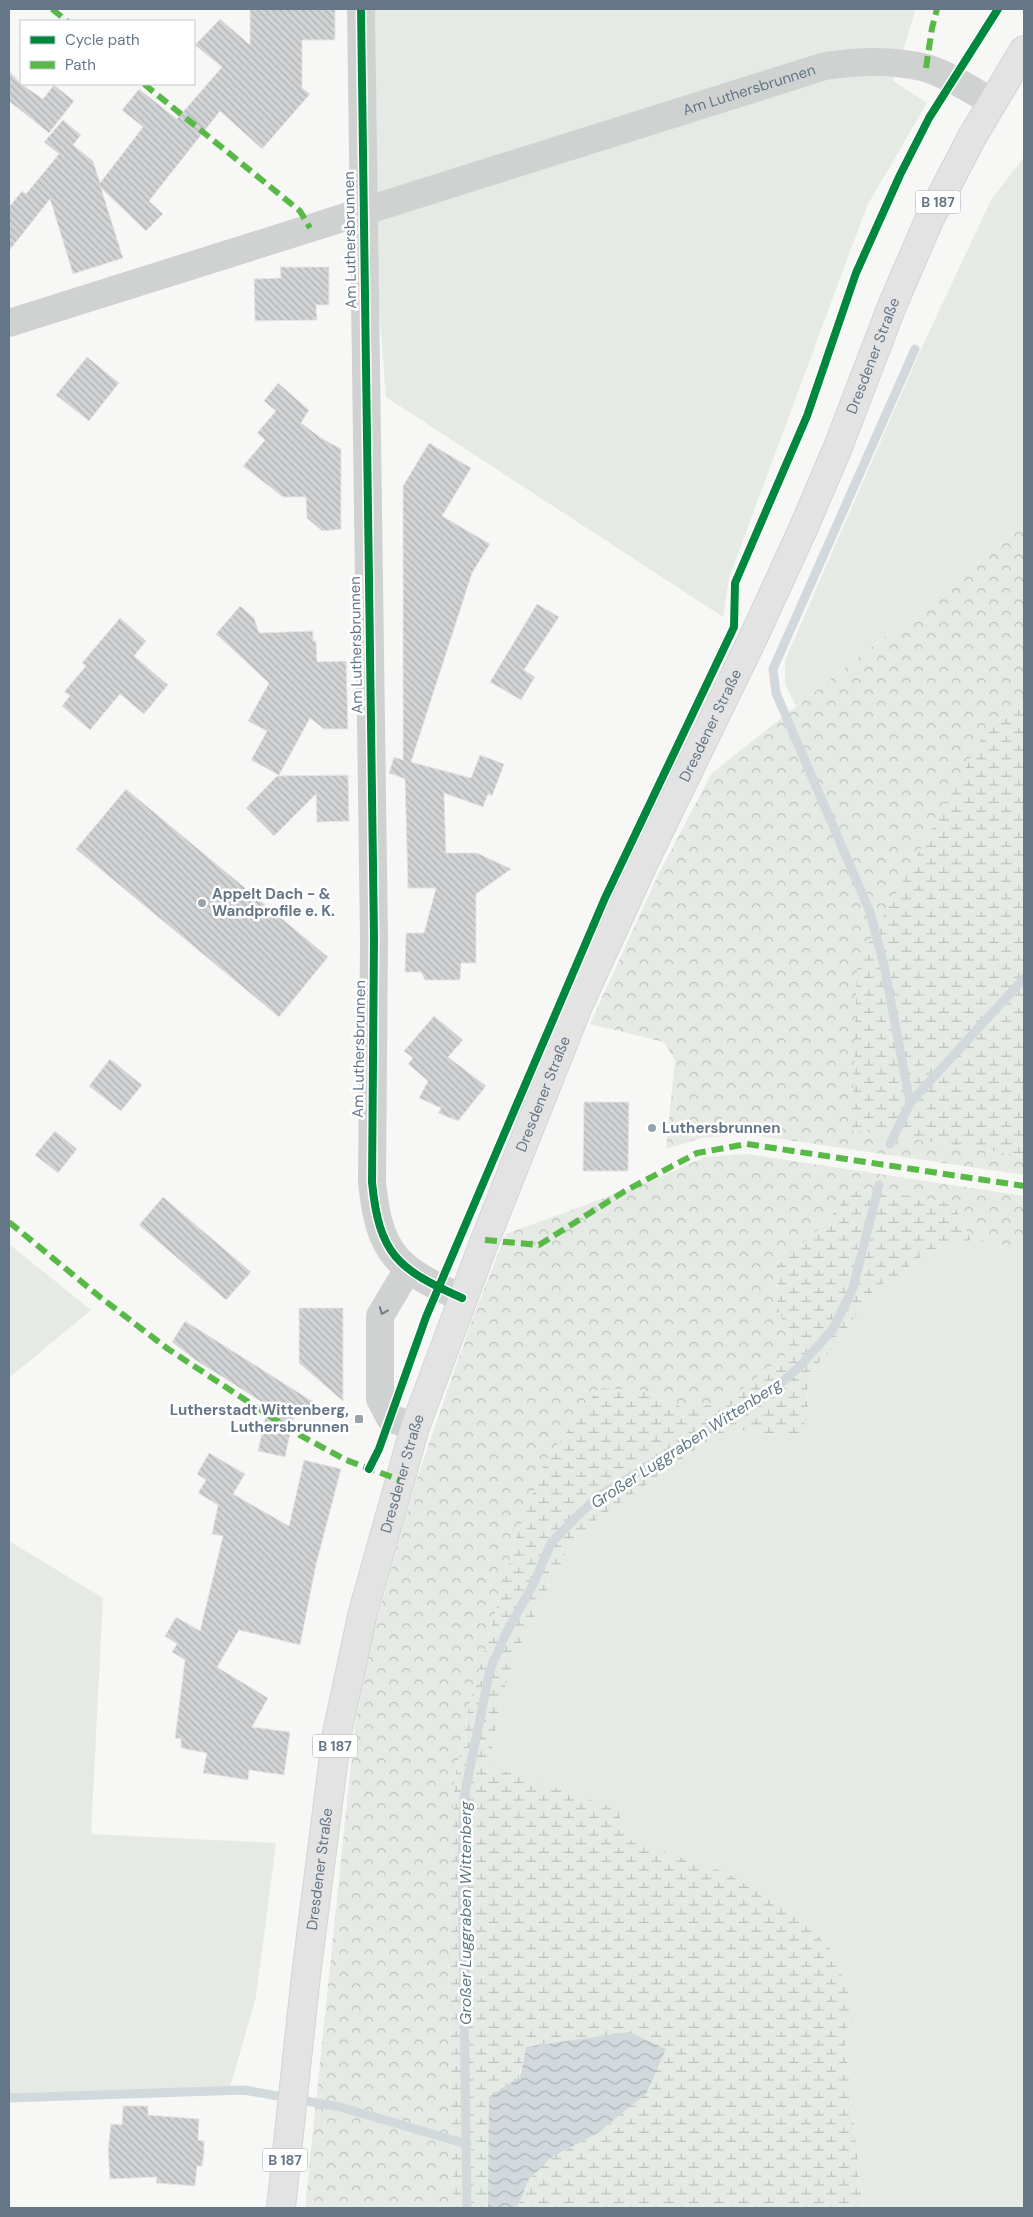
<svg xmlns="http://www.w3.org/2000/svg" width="1033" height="2217" viewBox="0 0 1033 2217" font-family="'DM Sans',sans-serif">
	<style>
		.grass { fill: #e6eae4 }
		.forest { fill: url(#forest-crowns) }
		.wetland { fill: url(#wetland-marsh) }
		.water { fill: url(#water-waves) }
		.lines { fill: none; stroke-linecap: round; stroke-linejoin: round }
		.stream { stroke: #d1d9dd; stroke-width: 9 }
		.building { fill: url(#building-back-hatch); stroke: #e6e6e6 }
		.major-casing { stroke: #d2d4d5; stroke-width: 30 }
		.minor { stroke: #d0d2d2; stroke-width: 28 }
		.major { stroke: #e3e3e3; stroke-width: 28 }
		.quiet { stroke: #58b947; stroke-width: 6; stroke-dasharray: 12 6; stroke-linecap: butt }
		.cycleway-casing { stroke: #fff; stroke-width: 11 }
		.cycleway { stroke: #00873e; stroke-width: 8 }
		.oneway { stroke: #707f8f }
		.poi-dot { fill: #98a3ae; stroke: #fff; stroke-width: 2 }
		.labels { text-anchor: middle; stroke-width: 5; stroke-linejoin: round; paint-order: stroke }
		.shield { fill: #fff; stroke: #939fac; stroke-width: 1 }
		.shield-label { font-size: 14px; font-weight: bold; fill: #657688 }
		.street-label { font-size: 15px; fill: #657688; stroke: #fff }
		.poi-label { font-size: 15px; font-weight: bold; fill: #657688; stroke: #fff; text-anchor: start }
		.water-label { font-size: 16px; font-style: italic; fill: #607883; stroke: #fff }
	</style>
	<defs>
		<pattern id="forest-crowns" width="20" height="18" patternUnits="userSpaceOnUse" patternTransform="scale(1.25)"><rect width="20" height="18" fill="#e6eae4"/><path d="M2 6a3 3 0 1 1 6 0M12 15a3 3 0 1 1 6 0" fill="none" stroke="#bec2bf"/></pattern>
		<pattern id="wetland-marsh" width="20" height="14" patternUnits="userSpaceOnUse" patternTransform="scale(1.25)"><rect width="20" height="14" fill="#e6eae4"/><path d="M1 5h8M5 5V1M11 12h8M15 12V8" fill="none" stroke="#bec2bf"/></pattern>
		<pattern id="water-waves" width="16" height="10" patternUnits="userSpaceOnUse" patternTransform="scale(1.25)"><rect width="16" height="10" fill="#d1d9dd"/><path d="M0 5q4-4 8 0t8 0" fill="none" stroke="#adb5b9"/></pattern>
		<pattern id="building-back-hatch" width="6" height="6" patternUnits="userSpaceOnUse" patternTransform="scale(1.25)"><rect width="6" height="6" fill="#d2d3d4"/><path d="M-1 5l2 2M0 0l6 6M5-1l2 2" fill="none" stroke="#aeb0b2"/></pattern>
	</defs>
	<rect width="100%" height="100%" fill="#f7f7f6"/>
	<g class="grass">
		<path d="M375,9H916L893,81L927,103L867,206L729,578L723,617L386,397L378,294Z"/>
		<path d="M1024,157V526L796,706L785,685V660L922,347L991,200Z"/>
		<path d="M971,1240L1024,1247V2208H863L844,2032L655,1851L633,1842L623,1831L489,1766L502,1696L515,1656L567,1551L592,1523L717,1434L741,1430L785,1437L808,1413L807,1375L832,1349L876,1287L896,1277L928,1251Z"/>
		<path d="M9,1244L91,1310L9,1378Z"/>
		<path d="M9,1541L103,1598L91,1834L276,1843L256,1997L229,2091L9,2102Z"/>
	</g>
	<g class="forest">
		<path d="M1024,526V695L983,736L852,1130L1024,1156V1175L747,1134L701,1138L666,1149L675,1060L664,1042L590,1024L659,873L712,773Z"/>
		<path d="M747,1154L1024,1196V1247L971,1240L953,1203L853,1187L825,1224L778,1265L777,1299L790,1352L733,1396L690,1411L645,1391L599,1388L545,1462L516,1538L470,1702L454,1783L448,1955L453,2208H305L355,1725L372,1637L415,1484L472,1320L506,1234L656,1179L705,1157Z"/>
	</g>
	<g class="wetland">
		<path d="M1024,695V1156L852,1130L857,964L983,736Z"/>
		<path d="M853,1187L953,1203L971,1240L928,1251L896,1277L876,1287L832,1349L807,1375L808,1413L802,1432L785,1437L741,1430L717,1434L592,1523L567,1551L515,1656L502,1696L489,1766L618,1809L623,1831L633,1842L725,1872L803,1920L834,1953L855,2013L844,2032L863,2208H517L529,2179L552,2157L596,2134L526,2047L488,2206L494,2208H453L448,1955L454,1783L470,1702L516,1538L545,1462L599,1388L645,1391L690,1411L733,1396L790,1352L777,1299L778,1265L825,1224Z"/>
	</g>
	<path class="water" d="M629,2032L666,2049L646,2094L596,2134L552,2157L529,2179L517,2208L488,2207L489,2097L520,2077L526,2047Z"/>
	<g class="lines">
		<g class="stream">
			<path d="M910,1103L884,965L870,912L776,693L773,669L915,349"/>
			<path d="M890,1144L910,1103L1024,978"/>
			<path d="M9,2098L244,2090L340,2107L467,2144"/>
			<path d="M467,2208L462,1865L464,1797L490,1670L506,1633L533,1585L551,1543L575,1518L600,1495L771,1392L801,1365L833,1329L853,1288L879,1185"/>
		</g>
	</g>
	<g class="building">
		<path d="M250,9H335V40H302V88L310,94L262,149L220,111L149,201L163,214L146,231L101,188L123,258L73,274L50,199L9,251V207L22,191L26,194L59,154L44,142L63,120L81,135L73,145L93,161L100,183L143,127L122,110L139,89L177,119L222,67L195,45L220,19L250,45Z"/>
		<path d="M9,71L21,84L43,99L54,85L74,101L49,133L9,101Z"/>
		<path d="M280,267H329V305H316L317,320L255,321L254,279L281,278Z"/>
		<path d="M87,357L119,383L89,421L56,395Z"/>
		<path d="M278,383L309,410L301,423L321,438L341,449V529L322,531L307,518L306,497H283L243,466L265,440L257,433L276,411L264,401Z"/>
		<path d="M429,443L471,468L442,516L490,544L472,573L411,762L471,778L480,755L504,764L492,796L488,794L483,807L444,793L446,853H477L511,869L476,894V963H461L460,980H425L421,972H405L406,933H424L436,888H408L405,779L389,773L394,757L403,760V486Z"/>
		<path d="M537,604L559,617L524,670L535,677L521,700L490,682Z"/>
		<path d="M240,606L254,618L259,633L313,631V641H316L317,662L346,661L348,729H324L310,718L279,775L251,760L267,731L248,721L269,683L216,634Z"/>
		<path d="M120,618L146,641L134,656L168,685L144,714L120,694L90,730L62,706L70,696L64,692L86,666L82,663Z"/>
		<path d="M348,775L349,821L317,822L316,794L274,836L246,808L277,776Z"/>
		<path d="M126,789L328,957L279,1017L76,849Z"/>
		<path d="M434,1016L463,1040L448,1057L486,1086L458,1121L438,1113L441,1108L419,1098L428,1081L408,1064L413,1058L404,1051Z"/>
		<path d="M110,1059L142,1085L121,1111L89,1086Z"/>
		<path d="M584,1102H629L628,1171H583Z"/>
		<path d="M55,1131L77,1149L58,1173L35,1155Z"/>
		<path d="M163,1197L251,1272L226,1300L139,1225Z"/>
		<path d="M299,1308H343V1401L299,1363Z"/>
		<path d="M185,1321L258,1367L337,1417L294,1415L285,1457L258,1451L268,1406L194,1359L172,1342Z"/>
		<path d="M209,1453L245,1474L233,1494L289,1526L304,1460L341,1469L316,1565L300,1645L239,1630L217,1667L268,1698L252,1727L290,1732L284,1775L249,1770L248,1780L203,1773L207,1753L181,1748V1739L175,1738L185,1660L172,1652L177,1644L165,1636L176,1617L200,1631L223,1536L212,1534L218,1505L198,1493L206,1480L197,1474Z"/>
		<path d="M123,2106H148V2115L199,2119L198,2140L204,2141V2153L202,2166H197L195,2186L156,2183L157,2177L110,2179L108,2150L111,2124L122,2125Z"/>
	</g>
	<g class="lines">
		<defs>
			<g id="major">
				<path id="s2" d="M281,2208L306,1975L337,1733L363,1612L415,1427L485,1240L578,1006L646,858L753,638L803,529L838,447L892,306L930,218L972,137L1024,50"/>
			</g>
		</defs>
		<use href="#major" class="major-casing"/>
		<g class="minor">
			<path d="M361,9L374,938L372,1182C379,1254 397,1269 462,1298"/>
			<path id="s1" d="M9,323L825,66C858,61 893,59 926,68C949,75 971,90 992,102"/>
			<path d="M408,1269L380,1316V1399L390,1418L415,1427"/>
		</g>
		<use href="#major" class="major"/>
		<g class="quiet">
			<path d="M52,9L67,21"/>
			<path d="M926,68L932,28L937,9"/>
			<path d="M144,84L300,211L310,228"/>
			<path d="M9,1222L100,1297L168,1349L294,1432L346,1460L400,1480"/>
			<path d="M485,1240L539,1245L625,1191L697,1153L747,1144L1024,1186"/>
		</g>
		<defs>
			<g id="cycleway">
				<path d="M361,9L374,938L372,1182C379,1254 397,1269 462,1298"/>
				<path d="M369,1469L379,1449L426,1317L605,898L734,627L735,583L807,416L856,273L900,175L929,118L998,9"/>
			</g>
		</defs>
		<use href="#cycleway" class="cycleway-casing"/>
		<use href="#cycleway" class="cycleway"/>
	</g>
	<defs><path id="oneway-chevron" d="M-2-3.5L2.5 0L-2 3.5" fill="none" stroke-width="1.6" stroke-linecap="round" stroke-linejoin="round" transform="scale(1.25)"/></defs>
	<use class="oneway" href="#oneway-chevron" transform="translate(383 1311) rotate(112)"/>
	<g class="poi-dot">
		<circle cx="202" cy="903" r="5"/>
		<circle cx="652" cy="1128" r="5"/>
		<rect x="354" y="1414" width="10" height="10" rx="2.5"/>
	</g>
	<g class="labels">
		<g class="shield">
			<rect x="915.5" y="190.5" width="45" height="23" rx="4"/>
			<rect x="312.5" y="1734.5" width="45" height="23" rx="4"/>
			<rect x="262.5" y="2148.5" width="45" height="23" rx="4"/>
		</g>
		<g class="shield-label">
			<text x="938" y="207">B 187</text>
			<text x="335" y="1751">B 187</text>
			<text x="285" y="2165">B 187</text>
		</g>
		<g class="street-label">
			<text dy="5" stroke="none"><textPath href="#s1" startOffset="776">Am Luthersbrunnen</textPath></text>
			<text transform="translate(350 240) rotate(-91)" y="5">Am Luthersbrunnen</text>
			<text dy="5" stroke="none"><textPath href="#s2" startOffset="1960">Dresdener Straße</textPath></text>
			<text transform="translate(356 645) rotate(-91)" y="5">Am Luthersbrunnen</text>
			<text dy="5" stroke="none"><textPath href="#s2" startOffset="1556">Dresdener Straße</textPath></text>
			<text transform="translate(359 1049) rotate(-89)" y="5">Am Luthersbrunnen</text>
			<text dy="5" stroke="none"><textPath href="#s2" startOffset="1151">Dresdener Straße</textPath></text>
			<text dy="5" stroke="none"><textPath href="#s2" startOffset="746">Dresdener Straße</textPath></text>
			<text dy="5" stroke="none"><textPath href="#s2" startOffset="341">Dresdener Straße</textPath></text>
		</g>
		<g class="poi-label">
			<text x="212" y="899">Appelt Dach - &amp;<tspan x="212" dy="17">Wandprofile e. K.</tspan></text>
			<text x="662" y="1133">Luthersbrunnen</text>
			<text x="349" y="1415" text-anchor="end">Lutherstadt Wittenberg,<tspan x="349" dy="17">Luthersbrunnen</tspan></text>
		</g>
		<g class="water-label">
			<text transform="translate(686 1443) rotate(-33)" y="6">Großer Luggraben Wittenberg</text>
			<text transform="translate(465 1913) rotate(-90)" y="6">Großer Luggraben Wittenberg</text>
		</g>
	</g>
	<rect width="1033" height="2217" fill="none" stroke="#657688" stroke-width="20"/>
	<rect x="20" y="20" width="175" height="65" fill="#ffffff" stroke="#c1c8cf"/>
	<rect x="30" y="36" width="25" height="8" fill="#00873e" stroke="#c1c8cf"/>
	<text x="65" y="45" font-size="15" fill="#657688">Cycle path</text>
	<rect x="30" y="61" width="25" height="8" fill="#58b947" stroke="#c1c8cf"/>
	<text x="65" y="70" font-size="15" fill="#657688">Path</text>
</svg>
